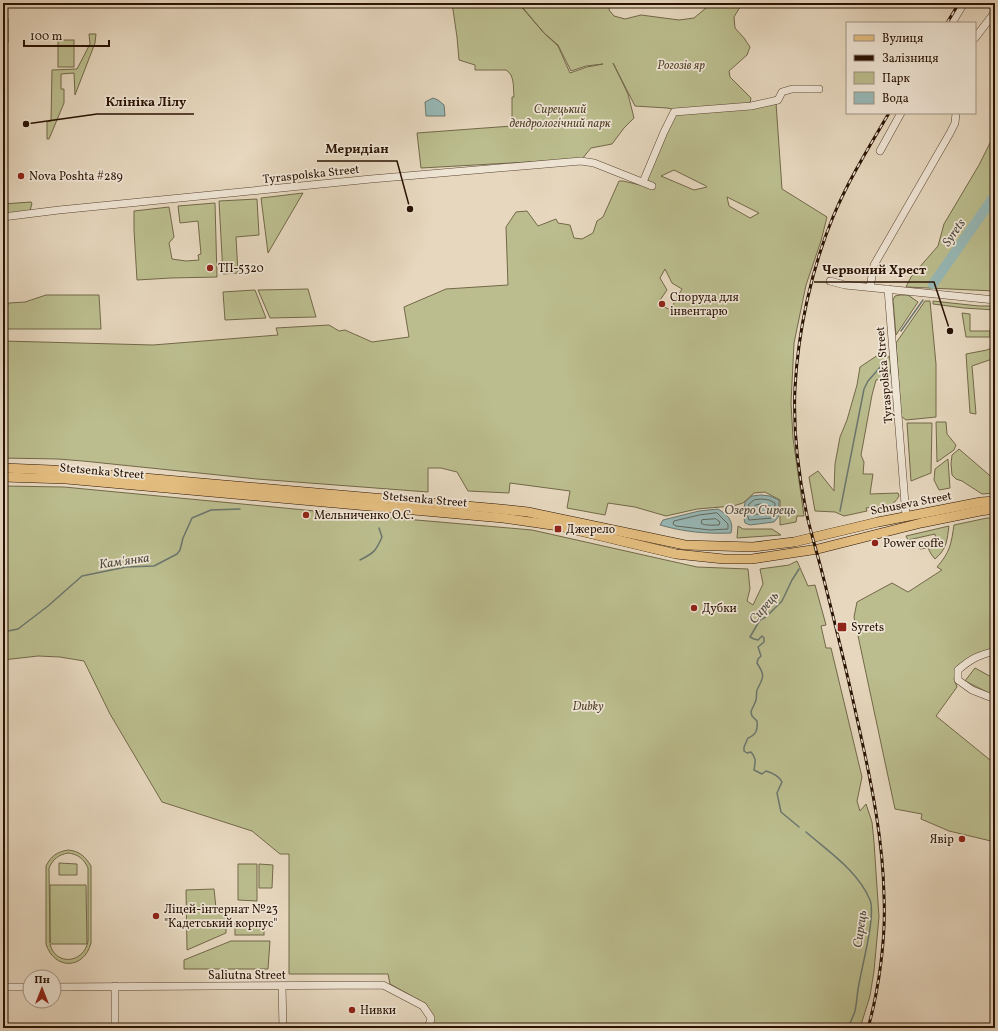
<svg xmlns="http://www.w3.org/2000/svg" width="998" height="1031" viewBox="0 0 998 1031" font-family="Vollkorn,serif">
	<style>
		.green { fill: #bbbd8e; stroke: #726848; fill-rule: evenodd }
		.water { fill: #97b8b6; stroke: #6b766e }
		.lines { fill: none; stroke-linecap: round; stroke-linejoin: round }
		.shore { stroke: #60665c; stroke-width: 1 }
		.stream { stroke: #6b766e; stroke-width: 1.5 }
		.river { stroke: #97b8b6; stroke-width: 10 }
		.minor-casing { stroke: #594432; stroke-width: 8 }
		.major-casing { stroke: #2a1303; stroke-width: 10 }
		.minor { stroke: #efe5d5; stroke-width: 7 }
		.major { stroke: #e3bc7f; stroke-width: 9 }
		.rail-casing { stroke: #2a1303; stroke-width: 3 }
		.rail { stroke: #efe5d5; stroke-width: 1.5; stroke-dasharray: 4.5; stroke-linecap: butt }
		.poi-dot { fill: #8f2418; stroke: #efe5d5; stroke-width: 1.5 }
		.labels { text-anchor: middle; stroke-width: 3.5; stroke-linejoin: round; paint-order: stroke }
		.park-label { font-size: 12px; font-style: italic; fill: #56462d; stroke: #efe5d5 }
		.street-label { font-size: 12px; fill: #2a1303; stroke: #efe5d5 }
		.poi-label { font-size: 12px; fill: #2a1303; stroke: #efe5d5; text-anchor: start }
		.water-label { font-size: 13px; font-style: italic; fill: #504d42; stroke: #efe5d5 }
		.leader { fill: none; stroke: #2a1303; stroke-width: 1.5 }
		.callout-dot { fill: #2a1303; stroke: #efe5d5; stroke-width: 1.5 }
		.callout-label { font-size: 13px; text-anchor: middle; font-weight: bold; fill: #2a1303; stroke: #efe5d5; stroke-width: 3.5; stroke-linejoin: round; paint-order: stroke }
	</style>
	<rect width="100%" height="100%" fill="#e6d7be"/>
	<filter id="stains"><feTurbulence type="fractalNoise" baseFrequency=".005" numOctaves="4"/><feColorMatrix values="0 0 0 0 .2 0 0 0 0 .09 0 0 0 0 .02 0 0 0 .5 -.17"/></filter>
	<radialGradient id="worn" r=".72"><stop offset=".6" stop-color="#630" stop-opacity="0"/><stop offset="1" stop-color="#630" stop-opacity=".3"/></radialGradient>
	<g class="green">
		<path d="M452,3H518L544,33L558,46L570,73L587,67L603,64L586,66L571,71L558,45L544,33L519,3H610L609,10L614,16L625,19L641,15L679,20L694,18L712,3H741L740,7L734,17L735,28L744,38L750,47L747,55L729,71L730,77L751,98L750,103L677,110L667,108L635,106L613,63L628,94L634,118L624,128L612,144L591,148L582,159L421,168L417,133L512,126V97H514C513,88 515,75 506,70H475V65L459,60L457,37Z"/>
		<path d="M3,17H7L8,19V43H5V60H7V76H3Z"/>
		<path d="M89,34H96L95,43L75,95L74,73L61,74V89H64V103L49,139H47V122L51,121L52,70L77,69L90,44Z"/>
		<rect x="58" y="40" width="16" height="27"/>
		<path d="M776,103L782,189L827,217L821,241L806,285L794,343L791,403L793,438L804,516H797L796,522L780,525V500L765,492L754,493L743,503L733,506L697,509L666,516L635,507L608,503L605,515L567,508L570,491L510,483L509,493L468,491L457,472L441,468H428V492L257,479L83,461L58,459L3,458V341L153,345L278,335L276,328L329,325L339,331L345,330L372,342L409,337L404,307L446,289L508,285L506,227L516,212L527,211L538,226L556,219L558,223L570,225L574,238L582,239L593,233L597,221L603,217L619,181H623L653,188L655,184L647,180L667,133L676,115ZM674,170L706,186L707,187L694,190L661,176ZM727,197L759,213L750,218L729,206ZM665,269L672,283L682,289L670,310L658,303L667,290L660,278Z"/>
		<path d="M995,133V291L906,287L911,277L938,246L944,224L979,165Z"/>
		<path d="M303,193L268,253L261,198Z"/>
		<path d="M257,199L259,235L236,237L238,273L223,274L219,201Z"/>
		<path d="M31,202L32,203L30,211L3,214V204Z"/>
		<path d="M215,203L217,277L171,278L137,280L134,230V211L169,207L174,237L169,243L172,259L186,261L199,260L198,255L201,254L198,221L180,223L178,206Z"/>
		<path d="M308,289L316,317L270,318L258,290Z"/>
		<path d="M255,290L266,318L225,320L223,292Z"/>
		<path d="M46,295H99L101,329H3V312L9,303L25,302Z"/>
		<path d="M900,295H908L918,302L896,335L893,300L895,296Z"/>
		<path d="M925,301H930L936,364V417L906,420L901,416L896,343Z"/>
		<path d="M933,301L979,306H995V310L964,308L933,304Z"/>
		<path d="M962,313L970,314V331H990V337H966Z"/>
		<path d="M995,346V358L972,366L976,414L970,413L966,354L987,350Z"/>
		<path d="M878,355L890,357L891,368L889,378L876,380L872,395L861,455L864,462L863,474H873L870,494L898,493L899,496C893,506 886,510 875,512L873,507L866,508L867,511L844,516L835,512L815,511L809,477L818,471L834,491L835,464L840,437L847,420L857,385L860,367Z"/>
		<path d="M936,422H946L947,434L956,445L954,450L937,462Z"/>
		<path d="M907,423H932L931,473L911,481Z"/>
		<path d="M959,449L995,480V493L982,494L962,481L956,479L952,475L951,464L952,455Z"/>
		<path d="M948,459L950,488L939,490L934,480L935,469Z"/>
		<path d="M3,486L64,487L347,514L532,530L697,567L748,569L750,589L747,601L753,605L763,584L760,569L789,565L797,561L808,586L815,585L826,625L821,626L826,648H831L862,777L857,801L860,811L866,804L872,822L874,842L879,917L874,971L870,996L860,1028H432L433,1018L426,1004L390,984L388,974H289V854H280L252,831L162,802L110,714L84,661L60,657L38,656L3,660Z"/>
		<path d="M987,518H995V647L977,654L956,670L954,679L957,687L936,716L995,764V842L949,831L921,819L922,814L895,809L854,617L857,602L892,583L908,592L942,570L937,567C950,552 951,545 954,525Z"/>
		<path d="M738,526L743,529H772L781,535L737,538Z"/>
		<path d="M949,526C947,540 947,549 935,559L931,554L928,548L920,549L919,543L936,539L935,534L908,540L906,536Z"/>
		<path d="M975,668L995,679V696L965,681Z"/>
		<path d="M68,850C79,851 85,856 91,866V943C84,970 54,970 46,944V866C51,856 57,852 68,850ZM68,853C78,854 84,859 88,868V941C84,964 55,966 50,944H87L86,885H50V943V941L49,868C53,859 58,855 68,853Z"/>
		<path d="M59,863L77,864V875H59Z"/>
		<path d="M238,864H257V901L238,900Z"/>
		<path d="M259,864L273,865L272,888H259Z"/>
		<path d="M214,889L216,908L226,909V933L187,950L186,890Z"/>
		<rect x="235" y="921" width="29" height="14"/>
		<path d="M231,941H270L268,969H184V960Z"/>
	</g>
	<g class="water">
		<path d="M433,98L438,100L444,105L445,116H426L425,102Z"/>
		<path d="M761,495L770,496L779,500V516L774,522L750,525L745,523L743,514L745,502L752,496Z"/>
		<path d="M718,509C728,515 734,521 731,533C707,534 684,532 660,525L663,520L699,511Z"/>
	</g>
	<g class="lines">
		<g class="shore">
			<path d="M761,499L769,500L775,503V515L772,518L749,520L747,514L749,504L754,500Z"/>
			<path d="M761,504L770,506V512L753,515V507L756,505Z"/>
			<path d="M717,513L728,524V529L710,530L676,526L673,524L674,521L699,515Z"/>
			<path d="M716,519L720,522L719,525C713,525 705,526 701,523L702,520Z"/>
		</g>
		<g class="stream">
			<path d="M901,331L923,300"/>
			<path d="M840,511L864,389L868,381L883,364"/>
			<path d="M360,560C374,553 376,551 382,537L379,528"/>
			<path d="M799,569L792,580L782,601L766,617L760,620L750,637L754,639L758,640L762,636L764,638V642L758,647L761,656L758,659L757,663C766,677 763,677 757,690C756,694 757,696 756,700C755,704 752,708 751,712L752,716L757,721C758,730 756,735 748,738L744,747V751L747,753L751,752C757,759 755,762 754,770L762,774L766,771C773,773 779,776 782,782L777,793L781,812L799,827"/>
			<path d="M3,632L18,629L48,606L82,576L126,567L154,566L177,554L180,550L183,538L192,518L211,510L240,509"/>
			<path d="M806,832C829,852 858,871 870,900C876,915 862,966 859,984C857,993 857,1002 855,1011C853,1017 850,1023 848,1028"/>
		</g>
		<path class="river" d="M933,284L995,195"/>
		<defs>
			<g id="minor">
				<path d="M952,23L964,3"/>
				<path d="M975,38L995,12"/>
				<path d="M880,151L901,113"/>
				<path d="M643,182L664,132L674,112L751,106L778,100L782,92L792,89H819"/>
				<path d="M3,217L59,210L371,179L581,161L594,163L652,186"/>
				<path d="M830,281L845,285L995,300"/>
				<path d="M870,287L874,265L950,133L955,123L956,113"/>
				<path d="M888,289L906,516"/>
				<path d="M995,651C977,656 972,658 958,670V680L972,690L995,699"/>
				<path d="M115,986V1028"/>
				<path d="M282,986L283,1028"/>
				<path d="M3,987H30"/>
				<path d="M54,987L383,985L423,1006L431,1018L430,1023L426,1028"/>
			</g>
			<g id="major">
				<path d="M3,468L52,470L500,509L528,512L685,545L753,547L794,542L878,522L981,502L995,501"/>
				<path d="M3,477L66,479L503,518L559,526L676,554L724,559H752L818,549L921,523L980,511L995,509"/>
			</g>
		</defs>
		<use href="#minor" class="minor-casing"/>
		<use href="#major" class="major-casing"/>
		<use href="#minor" class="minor"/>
		<use href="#major" class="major"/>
		<defs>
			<g id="rail">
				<path d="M947,23L959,3"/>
				<path d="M868,1028C879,989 886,938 884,896C883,841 872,786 860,732C849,681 837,631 824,580C819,560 813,540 808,520C799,479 793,431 795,388C798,332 811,270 833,217C848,181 869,147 889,113"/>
			</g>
		</defs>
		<use href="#rail" class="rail-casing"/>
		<use href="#rail" class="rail"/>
	</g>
	<g class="poi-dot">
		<circle cx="21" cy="176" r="4"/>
		<circle cx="210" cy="268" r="4"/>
		<circle cx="662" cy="304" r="4"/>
		<circle cx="306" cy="515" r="4"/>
		<rect x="554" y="525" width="8" height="8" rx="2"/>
		<circle cx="875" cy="543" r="4"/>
		<circle cx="694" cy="608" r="4"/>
		<rect x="837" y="622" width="10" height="10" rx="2"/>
		<circle cx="962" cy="839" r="4"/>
		<circle cx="156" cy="916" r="4"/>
		<circle cx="352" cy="1010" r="4"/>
	</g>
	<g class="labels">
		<g class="park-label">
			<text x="681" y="69">Рогозів яр</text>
			<text x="560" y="113">Сирецький<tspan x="560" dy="14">дендрологічний парк</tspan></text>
			<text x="588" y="710">Dubky</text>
		</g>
		<g class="street-label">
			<text transform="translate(311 174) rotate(-6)" y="4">Tyraspolska Street</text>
			<text transform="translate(884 375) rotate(-95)" y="4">Tyraspolska Street</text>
			<text transform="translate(102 471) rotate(5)" y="4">Stetsenka Street</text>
			<text transform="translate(425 499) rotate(5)" y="4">Stetsenka Street</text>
			<text transform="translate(911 503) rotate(-11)" y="4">Schuseva Street</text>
			<text x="247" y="979">Saliutna Street</text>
		</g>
		<g class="poi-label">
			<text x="29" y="180">Nova Poshta #289</text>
			<text x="218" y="272">ТП-5320</text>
			<text x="670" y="301">Споруда для<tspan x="670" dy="14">інвентарю</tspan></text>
			<text x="314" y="519">Мельниченко О.С.</text>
			<text x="566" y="533">Джерело</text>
			<text x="883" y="547">Power coffe</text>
			<text x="702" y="612">Дубки</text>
			<text x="851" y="631">Syrets</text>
			<text x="954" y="843" text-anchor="end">Явір</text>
			<text x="164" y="913">Ліцей-інтернат №23<tspan x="164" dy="14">"Кадетський корпус"</tspan></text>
			<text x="360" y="1014">Нивки</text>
		</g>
		<g class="water-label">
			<text transform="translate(953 232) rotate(-55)" y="5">Syrets</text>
			<text x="760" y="514">Озеро Сирець</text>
			<text transform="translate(124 560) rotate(-8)" y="5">Кам'янка</text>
			<text transform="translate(763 607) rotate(-49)" y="5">Сирець</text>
			<text transform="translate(859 929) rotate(-82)" y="5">Сирець</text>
		</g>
	</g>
	<path class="leader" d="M26 124L97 114H194M410 209L397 161H317M950 331L934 282H814"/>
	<g class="callout-dot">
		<circle cx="26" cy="124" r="4"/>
		<circle cx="410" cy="209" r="4"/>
		<circle cx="950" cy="331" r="4"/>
	</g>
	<g class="callout-label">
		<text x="146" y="106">Клініка Лілу</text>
		<text x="357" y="153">Меридіан</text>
		<text x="874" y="274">Червоний Хрест</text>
	</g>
	<rect width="998" height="1031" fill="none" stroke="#e6d7be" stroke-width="16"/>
	<rect x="4" y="4" width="990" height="1023" fill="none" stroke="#2a1303" stroke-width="2"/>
	<rect x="8" y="8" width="982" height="1015" fill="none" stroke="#2a1303"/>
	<rect x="846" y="22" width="130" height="92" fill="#efe5d5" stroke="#a09181"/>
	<rect x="854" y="35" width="20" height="6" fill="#e3bc7f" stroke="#a09181"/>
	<text x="882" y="42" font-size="12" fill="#2a1303">Вулиця</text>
	<rect x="854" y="55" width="20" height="6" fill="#2a1303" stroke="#a09181"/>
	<text x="882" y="62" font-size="12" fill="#2a1303">Залізниця</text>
	<rect x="854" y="72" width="20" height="12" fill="#bbbd8e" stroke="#a09181"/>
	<text x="882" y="82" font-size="12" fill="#2a1303">Парк</text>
	<rect x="854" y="92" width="20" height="12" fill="#97b8b6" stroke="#a09181"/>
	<text x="882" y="102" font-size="12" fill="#2a1303">Вода</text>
	<g transform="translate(42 989)"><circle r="19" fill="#efe5d5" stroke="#a09181"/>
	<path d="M0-3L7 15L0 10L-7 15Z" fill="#8f2418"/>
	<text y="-6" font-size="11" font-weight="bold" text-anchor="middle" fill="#2a1303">Пн</text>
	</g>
	<path d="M24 40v6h85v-6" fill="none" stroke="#2a1303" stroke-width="2"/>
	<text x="30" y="40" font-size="12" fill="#2a1303" stroke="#efe5d5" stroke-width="3" paint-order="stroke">100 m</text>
	<rect width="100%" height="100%" filter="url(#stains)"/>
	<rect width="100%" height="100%" fill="url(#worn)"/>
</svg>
